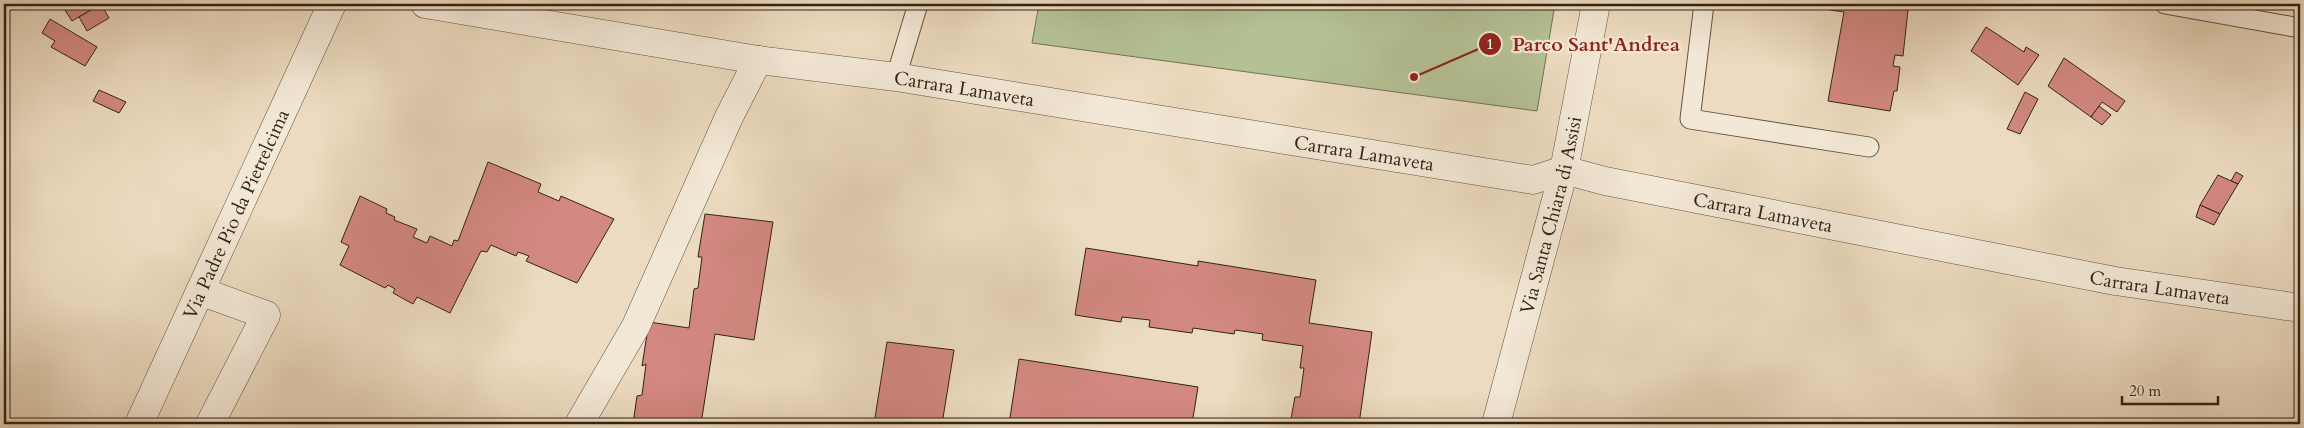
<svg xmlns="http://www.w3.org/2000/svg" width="2304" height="428" viewBox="0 0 2304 428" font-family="Cardo,serif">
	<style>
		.green { fill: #b4c195; stroke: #727255 }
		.building { fill: #d38881; stroke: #312315 }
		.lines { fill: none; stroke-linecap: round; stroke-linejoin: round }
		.service-casing { stroke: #605140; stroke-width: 21 }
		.minor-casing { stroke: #605140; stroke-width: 29 }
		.service { stroke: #f3e8d6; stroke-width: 19 }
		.minor { stroke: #f3e8d6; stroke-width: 28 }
		.labels { text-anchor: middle; stroke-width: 4.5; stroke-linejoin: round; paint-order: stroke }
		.street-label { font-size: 19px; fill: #312315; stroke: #f3e8d6 }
		.leader { fill: none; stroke: #8f2418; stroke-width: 2 }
		.callout-dot { fill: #8f2418; stroke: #f3e8d6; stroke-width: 2 }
		.mark-label { font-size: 15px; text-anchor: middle; font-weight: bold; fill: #fff }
		.callout-label { font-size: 20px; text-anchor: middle; font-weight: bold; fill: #8f2418; stroke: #f3e8d6; stroke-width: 4.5; stroke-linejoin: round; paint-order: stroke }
	</style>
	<rect width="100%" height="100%" fill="#ecdbc0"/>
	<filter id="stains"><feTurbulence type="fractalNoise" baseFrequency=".004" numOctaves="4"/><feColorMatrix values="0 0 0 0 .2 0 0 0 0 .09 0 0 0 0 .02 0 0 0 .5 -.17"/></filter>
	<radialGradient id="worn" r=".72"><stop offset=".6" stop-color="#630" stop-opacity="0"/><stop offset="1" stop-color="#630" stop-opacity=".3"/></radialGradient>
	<path class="green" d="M1039,4H1555L1537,111L1032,43Z"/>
	<g class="building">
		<path d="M61,4H101L72,21Z"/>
		<path d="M101,4L109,18L87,31L79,17Z"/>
		<path d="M1791,4H1870L1908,10L1903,56L1895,55L1893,66L1900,67L1897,91H1894L1890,111L1828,101L1844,12Z"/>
		<path d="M50,19L97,47L85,66L51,47L55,41L42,33Z"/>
		<path d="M1986,27L2024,52L2026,47L2039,55L2018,85L1971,51Z"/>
		<path d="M2064,58L2125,101L2117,112L2102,102L2091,117L2048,86Z"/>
		<path d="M99,90L126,102L119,113L93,101Z"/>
		<path d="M2025,92L2038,99L2020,134L2007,129Z"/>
		<path d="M2099,106L2111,115L2102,125L2091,117Z"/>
		<path d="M488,162L541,184L538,192L559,201L561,196L614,219L577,283L526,261L529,256L518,252L516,256L491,245L487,252L481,251L450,313L417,297L413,304L393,293L395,289L388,285L385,288L340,265L349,246L341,242L360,196L387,209L386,213L395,217L394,220L417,229L413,237L427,243L430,236L452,246L454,240L458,241Z"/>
		<path d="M2236,172L2243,176L2238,184L2231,181Z"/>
		<path d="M2218,175L2238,184L2220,214L2200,205Z"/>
		<path d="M2200,205L2220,214L2214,225L2196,217Z"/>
		<path d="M705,214L773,222L754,340L715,334L701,424H633L637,396L642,395L646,364L642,366L649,322L689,328L694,289L698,288L702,257H698Z"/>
		<path d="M1086,248L1198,266V261L1316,280L1309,323L1372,332L1359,424H1290L1295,397H1300L1304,368H1300L1303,346L1262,340L1263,334L1235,330L1234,334L1193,328L1192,333L1149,327L1150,320L1122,317L1121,322L1075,315Z"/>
		<path d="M887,342L954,350L942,424H874Z"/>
		<path d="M1019,359L1198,387L1192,424H1009Z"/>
		<path d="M368,419L381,424H365Z"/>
	</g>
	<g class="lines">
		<defs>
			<g id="service">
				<path d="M1704,4L1690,119L1869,147"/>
				<path d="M2165,4L2300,28"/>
				<path d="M896,77L918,4"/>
			</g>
			<g id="minor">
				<path id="s1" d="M425,4L758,60L896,77L1533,180L1564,170L1605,181L2115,281L2300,308"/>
				<path d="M200,291L266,315L210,424"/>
				<path id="s2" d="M139,424L332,4"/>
				<path d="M579,424L636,326L729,117L758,60"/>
				<path id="s3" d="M1496,424L1564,170L1596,4"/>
			</g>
		</defs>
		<use href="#service" class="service-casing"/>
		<use href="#minor" class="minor-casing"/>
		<use href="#service" class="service"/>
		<use href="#minor" class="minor"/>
	</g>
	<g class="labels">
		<g class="street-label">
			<text dy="7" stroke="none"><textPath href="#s1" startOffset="546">Carrara Lamaveta</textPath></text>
			<text dy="7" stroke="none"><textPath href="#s1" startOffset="951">Carrara Lamaveta</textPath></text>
			<text dy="7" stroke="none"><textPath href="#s1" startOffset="1358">Carrara Lamaveta</textPath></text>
			<text dy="7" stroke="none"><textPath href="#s2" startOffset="231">Via Padre Pio da Pietrelcima</textPath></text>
			<text dy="7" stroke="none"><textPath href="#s3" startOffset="216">Via Santa Chiara di Assisi</textPath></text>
			<text dy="7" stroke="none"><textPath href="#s1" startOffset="1762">Carrara Lamaveta</textPath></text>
		</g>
	</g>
	<path class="leader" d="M1414 77L1490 44"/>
	<g class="callout-dot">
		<circle cx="1414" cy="77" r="5"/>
		<circle cx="1490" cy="44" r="12"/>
	</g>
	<g class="mark-label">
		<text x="1490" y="49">1</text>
	</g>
	<g class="callout-label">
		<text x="1596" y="51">Parco Sant'Andrea</text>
	</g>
	<rect width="2304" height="428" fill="none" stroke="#ecdbc0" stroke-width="20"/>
	<rect x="5" y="5" width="2294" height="418" fill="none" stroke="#312315" stroke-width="2.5"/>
	<rect x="10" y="10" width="2284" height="408" fill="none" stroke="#312315"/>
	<path d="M2122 396v8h96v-8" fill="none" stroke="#312315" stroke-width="2.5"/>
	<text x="2129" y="396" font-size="15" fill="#312315" stroke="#f3e8d6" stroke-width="4" paint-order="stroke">20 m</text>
	<rect width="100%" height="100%" filter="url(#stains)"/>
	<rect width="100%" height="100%" fill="url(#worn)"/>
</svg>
